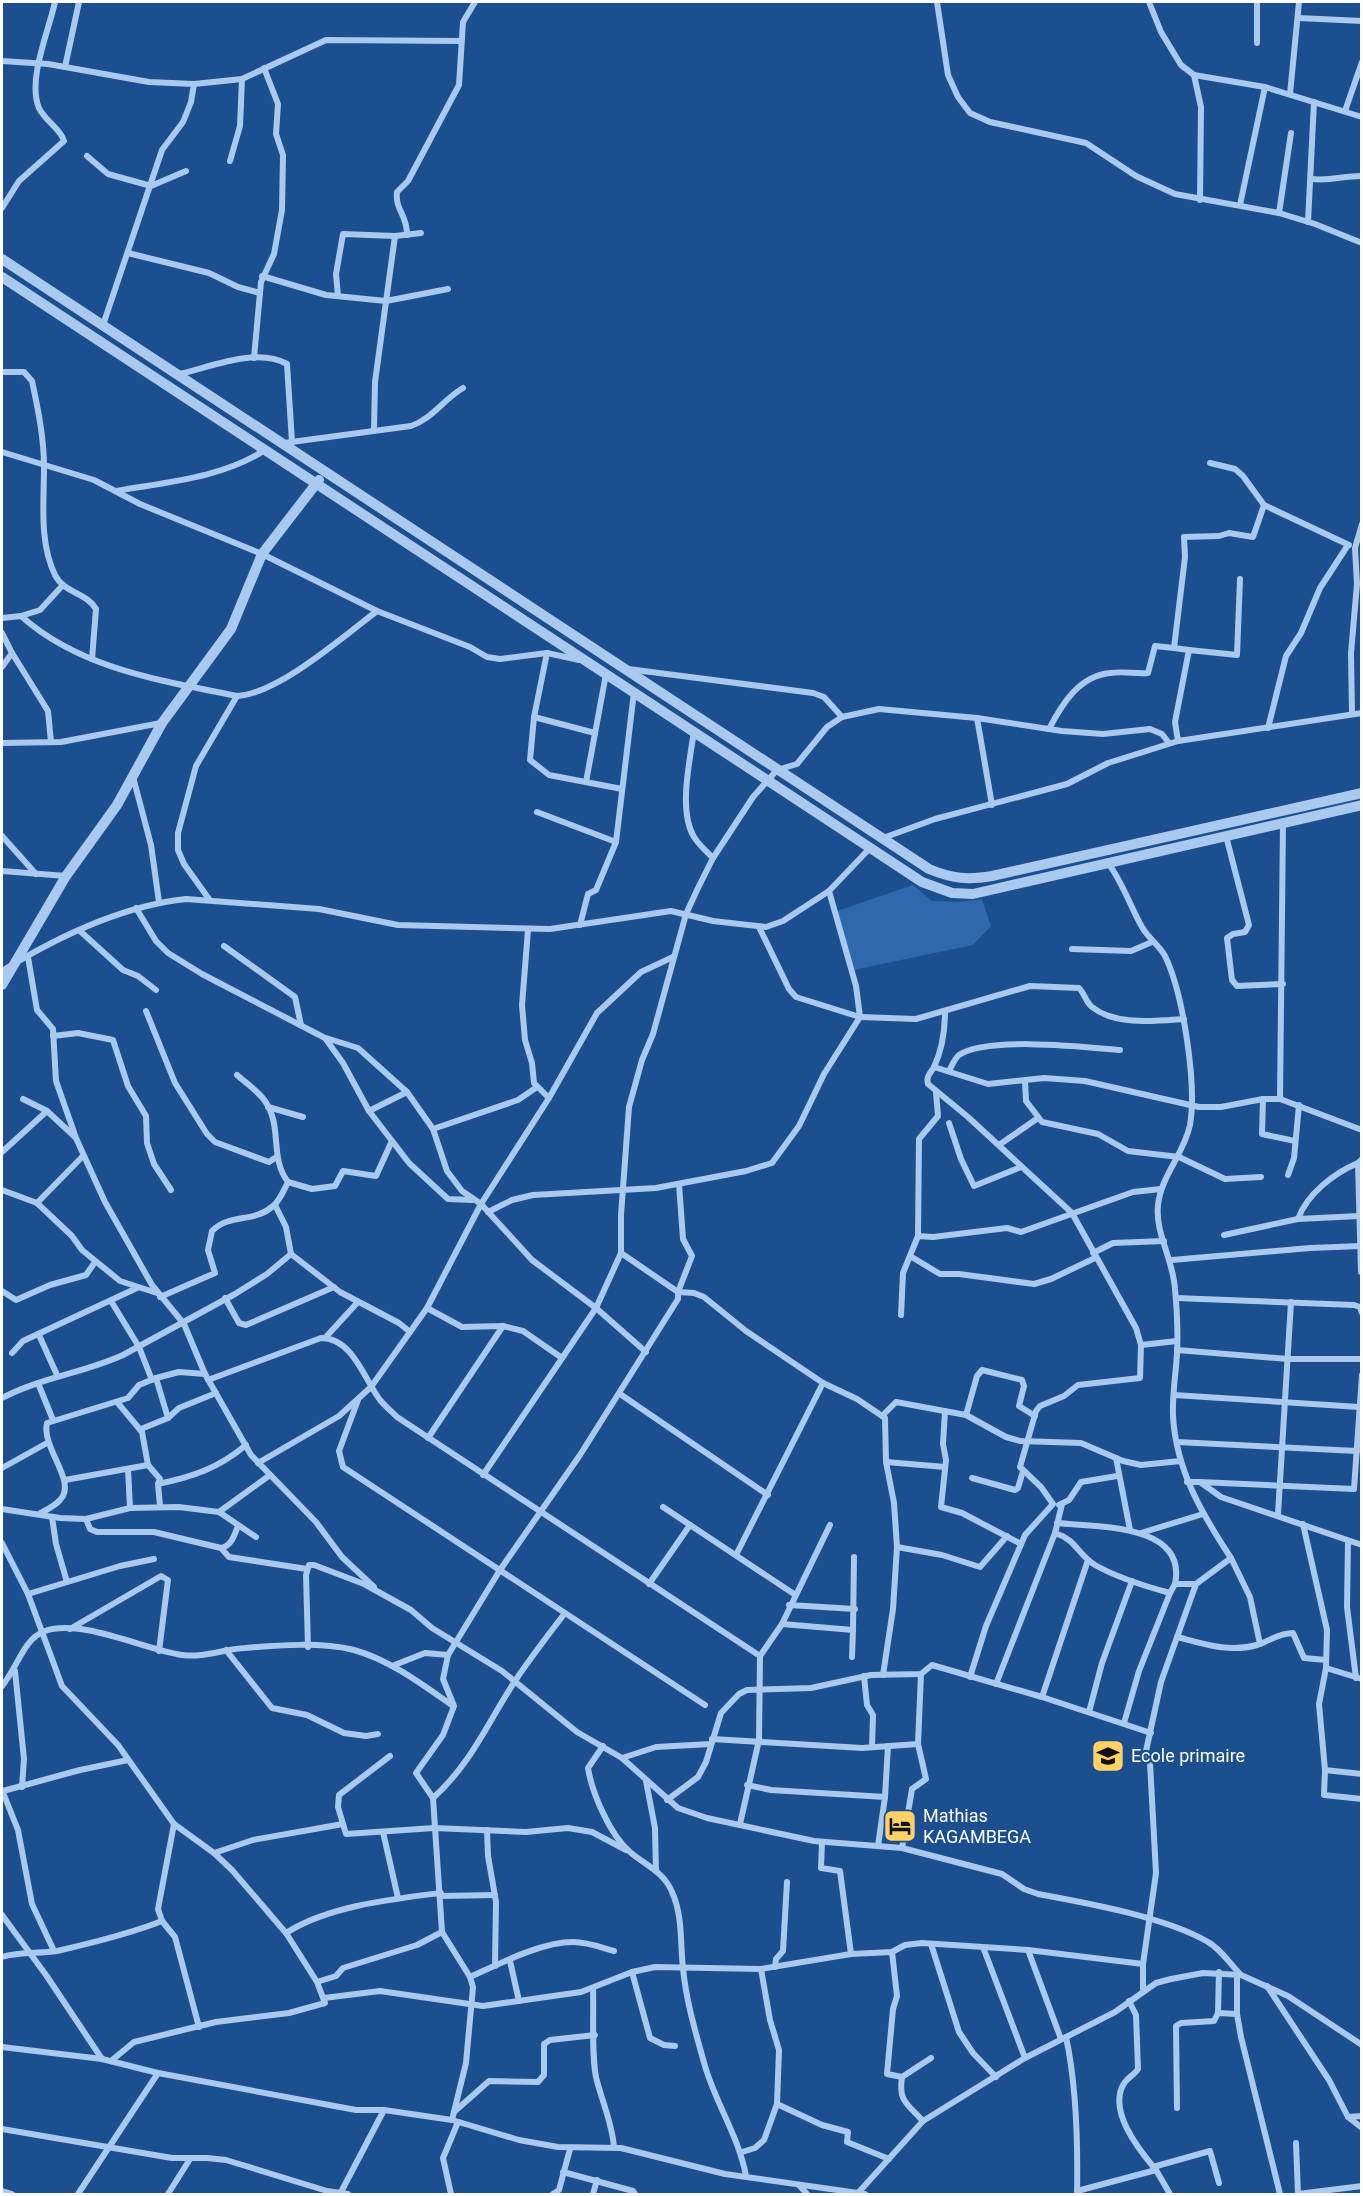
<svg xmlns="http://www.w3.org/2000/svg" width="1363" height="2196" viewBox="0 0 1363 2196" font-family="Roboto,sans-serif">
	<style>
		.green { fill: #2e69ad }
		.lines { fill: none; stroke-linecap: round; stroke-linejoin: round }
		.minor { stroke: #a9c9ee; stroke-width: 6 }
		.tertiary { stroke: #a9c9ee; stroke-width: 10 }
		.labels { text-anchor: middle; stroke-width: 4.5; stroke-linejoin: round; paint-order: stroke }
		.poi-label { font-size: 18px; fill: #fff; stroke: #1b4f8f; text-anchor: start }
	</style>
	<rect width="100%" height="100%" fill="#1b4f8f"/>
	<path class="green" d="M913,885L932,901L959,902L982,899L991,926L973,945L853,970L837,911Z"/>
	<g class="lines">
		<g class="minor">
			<path d="M937,2L948,75L958,97L970,113L990,122L1086,143L1136,176L1175,194L1279,213L1315,224L1362,243"/>
			<path d="M1149,2L1161,32L1181,65L1194,75L1265,87L1362,117"/>
			<path d="M1257,2V43"/>
			<path d="M1298,18L1362,21"/>
			<path d="M2,61L48,64L149,82L194,84L242,79L326,40L461,41"/>
			<path d="M65,67L79,2"/>
			<path d="M1194,75L1201,107L1200,200"/>
			<path d="M1290,94L1299,2"/>
			<path d="M1345,111L1362,62"/>
			<path d="M87,156L108,174L151,186L186,171"/>
			<path d="M230,161L240,126L242,79"/>
			<path d="M1311,179C1332,181 1342,176 1362,176"/>
			<path d="M1240,205L1265,87"/>
			<path d="M2,208L19,181L64,141C61,129 45,121 39,108C27,80 49,30 55,2"/>
			<path d="M1279,213L1291,133"/>
			<path d="M1308,222L1314,102"/>
			<path d="M407,235C407,213 395,211 397,192L408,181L459,85L463,22L475,2"/>
			<path d="M128,253L209,273L238,287L260,293"/>
			<path d="M262,276L326,295L386,301L448,289"/>
			<path d="M338,296L336,274L343,234L395,236L421,233"/>
			<path d="M103,325L162,150L183,122L191,102L194,84"/>
			<path d="M254,358L261,282L274,254L282,210L283,155L276,134L278,104L264,68"/>
			<path d="M2,372H24L32,381C38,409 44,438 44,467C44,502 39,542 55,575C64,593 87,593 96,609L92,659"/>
			<path d="M179,374C211,367 256,347 287,364L292,442"/>
			<path d="M374,429L375,382L395,236"/>
			<path d="M284,443L411,426C432,419 444,399 463,388"/>
			<path d="M2,452L94,480L140,504L262,554L377,611L470,647L487,657L500,659L547,653L579,660"/>
			<path d="M1210,463L1235,469L1243,476L1264,505L1349,545"/>
			<path d="M116,491C167,482 222,478 265,450"/>
			<path d="M21,616L40,610L62,586"/>
			<path d="M2,618L21,616C80,669 163,681 237,696C278,694 344,636 377,611"/>
			<path d="M2,633L12,653L2,667"/>
			<path d="M1189,650L1174,648L1185,557L1184,537L1219,536L1229,533L1253,537L1264,505"/>
			<path d="M12,653L48,711L51,742"/>
			<path d="M547,653L534,717L530,760L549,775L622,789"/>
			<path d="M628,669L813,693L824,697L842,717L879,709L977,718L1062,731L1103,734L1150,729L1162,734L1169,743"/>
			<path d="M1352,714L1351,653L1357,584L1355,548L1362,524"/>
			<path d="M534,717L595,733"/>
			<path d="M977,718L992,805"/>
			<path d="M1268,728L1286,656L1301,633L1320,588L1348,545"/>
			<path d="M1049,729C1062,704 1079,676 1110,673C1123,671 1136,674 1148,673L1155,646L1174,648"/>
			<path d="M694,731C690,760 678,811 694,837C699,845 707,852 713,858"/>
			<path d="M1178,741L1175,722L1189,650L1237,655L1240,579"/>
			<path d="M2,743L61,742L161,723"/>
			<path d="M133,777L151,845L159,902"/>
			<path d="M586,782L606,674"/>
			<path d="M537,812L616,842L596,890L588,894L580,925"/>
			<path d="M2,836L36,874"/>
			<path d="M1226,836L1249,925L1245,932L1233,934L1227,938L1232,980L1237,986L1283,984"/>
			<path d="M883,838L935,819L1067,784L1108,763L1178,741L1362,713"/>
			<path d="M616,842L634,692"/>
			<path d="M1108,863C1123,883 1130,906 1142,927C1148,938 1159,945 1165,956C1183,993 1197,1084 1190,1125C1184,1154 1161,1176 1158,1205C1155,1234 1173,1258 1175,1289C1177,1310 1178,1332 1177,1353C1176,1373 1172,1395 1173,1416C1176,1470 1202,1514 1231,1558L1196,1584L1161,1682L1146,1751L1150,1763L1156,1873L1143,1964V1991"/>
			<path d="M2,871L66,876"/>
			<path d="M209,899L184,864L178,850V833L196,766L237,696"/>
			<path d="M136,908L156,941L168,953L202,974L325,1038L343,1063L369,1111L409,1163L448,1199L472,1200"/>
			<path d="M759,927L789,989L796,997L860,1017L916,1019L1030,986L1079,988C1084,993 1086,1002 1092,1007C1116,1026 1156,1021 1184,1019"/>
			<path d="M80,931L123,970L138,976L156,990"/>
			<path d="M224,946L295,997L301,1025"/>
			<path d="M1072,949L1131,951L1152,942"/>
			<path d="M28,957L37,1010L53,1029L56,1081L76,1138L105,1202L152,1285L184,1324L205,1374L251,1455L316,1522L342,1557L374,1587"/>
			<path d="M2,971C57,937 121,906 186,899L319,909L398,925L550,929L671,911L713,921L766,927L783,921L829,891L871,847"/>
			<path d="M146,1011L175,1083L207,1134L215,1142L269,1162L275,1158"/>
			<path d="M945,1011C945,1030 942,1050 934,1067C930,1074 926,1076 928,1084L968,1117L1072,1213L1136,1328L1141,1345L1140,1378L1078,1385L1064,1396L1040,1406L1036,1411L1020,1467L1041,1487L1053,1504L1025,1535L986,1626L970,1677"/>
			<path d="M53,1036L78,1033L113,1040L128,1086L146,1116L147,1143L154,1164L171,1190"/>
			<path d="M326,1038L358,1048L407,1092L433,1129L518,1100L537,1087"/>
			<path d="M934,1067L988,1084L1044,1078L1085,1081L1199,1107H1221L1263,1099H1280L1362,1130"/>
			<path d="M949,1071C952,1066 954,1059 959,1055C986,1036 1086,1047 1120,1050"/>
			<path d="M1025,1081L1026,1101L1042,1122L1098,1134L1128,1151L1179,1157L1225,1179L1261,1177"/>
			<path d="M549,1098L597,1013L641,972L673,957"/>
			<path d="M23,1099L47,1111L75,1137"/>
			<path d="M1263,1099L1262,1134L1295,1141"/>
			<path d="M1280,1099L1283,823"/>
			<path d="M268,1107L303,1117"/>
			<path d="M369,1111L407,1092"/>
			<path d="M949,1123L961,1159L974,1186L1021,1167"/>
			<path d="M433,1129L447,1171L462,1191L481,1204L532,1260L596,1308L646,1352"/>
			<path d="M999,1145L1038,1118"/>
			<path d="M2,1152L47,1111"/>
			<path d="M1288,1175L1294,1158L1299,1105"/>
			<path d="M288,1182L312,1189L335,1186L343,1171L376,1176L391,1143"/>
			<path d="M2,1190L37,1203L72,1236L82,1250L120,1281L157,1293"/>
			<path d="M37,1203L83,1156"/>
			<path d="M275,1205L286,1227L291,1254L340,1292L399,1323L410,1332"/>
			<path d="M488,1212L512,1200L533,1195L656,1188L746,1171L772,1163L799,1126L824,1074L860,1017L856,986L829,891"/>
			<path d="M1298,1219C1307,1194 1334,1173 1358,1163"/>
			<path d="M1224,1235L1298,1219L1359,1216"/>
			<path d="M918,1236L933,1237L1007,1228L1021,1232L1133,1192L1161,1189"/>
			<path d="M621,1253L678,1292L694,1293L704,1297L746,1331L823,1383L857,1399L885,1418L886,1462L894,1503L897,1547L893,1609L883,1675"/>
			<path d="M1093,1253L1113,1243L1164,1241"/>
			<path d="M910,1256L940,1274H959L1034,1284L1051,1279L1095,1258"/>
			<path d="M1172,1260L1310,1248L1361,1246"/>
			<path d="M1361,1272L1358,1163L1362,1159"/>
			<path d="M2,1291L16,1300L50,1285L86,1275L95,1262"/>
			<path d="M160,1297L215,1273L208,1250L212,1231C230,1213 255,1223 273,1206C279,1202 284,1190 288,1182C269,1157 283,1127 265,1101C258,1091 246,1083 237,1075"/>
			<path d="M225,1298L239,1323L246,1325L334,1287"/>
			<path d="M1176,1298L1354,1305L1360,1307L1362,1313"/>
			<path d="M111,1301L139,1347L152,1380"/>
			<path d="M427,1308L462,1327L503,1326L523,1331L562,1358"/>
			<path d="M901,1315L903,1273L918,1236L919,1139L938,1116L936,1092"/>
			<path d="M39,1335L57,1375"/>
			<path d="M325,1338L357,1303"/>
			<path d="M1141,1345L1177,1341"/>
			<path d="M1177,1350L1288,1359H1362"/>
			<path d="M12,1353L23,1341L137,1288"/>
			<path d="M156,1378L168,1418"/>
			<path d="M208,1380L321,1338C353,1338 364,1379 380,1400C385,1406 391,1411 397,1417L760,1656"/>
			<path d="M38,1383L53,1420"/>
			<path d="M620,1394L768,1495"/>
			<path d="M1174,1395L1359,1407"/>
			<path d="M2,1398C42,1377 84,1373 123,1355L235,1294L267,1274L291,1254"/>
			<path d="M358,1400L339,1451L343,1467L705,1705"/>
			<path d="M117,1402L142,1432L148,1465L160,1479L158,1484L160,1506"/>
			<path d="M945,1411L943,1444L946,1460L941,1507L962,1513L1021,1544"/>
			<path d="M966,1415L977,1376L982,1370L1022,1380L1024,1386L1019,1406L1035,1416"/>
			<path d="M882,1416L896,1402L966,1415L1006,1437L1020,1441L1081,1443L1123,1461L1141,1465L1181,1461"/>
			<path d="M141,1429L168,1418L179,1408L216,1393"/>
			<path d="M428,1438L503,1326"/>
			<path d="M1177,1442L1357,1451"/>
			<path d="M1116,1458L1130,1530"/>
			<path d="M886,1462L945,1467"/>
			<path d="M258,1463L339,1416L371,1387L427,1308L481,1204L549,1098L534,1083L532,1063L525,1040L522,1005L528,930"/>
			<path d="M2,1468L47,1443"/>
			<path d="M128,1469L130,1508"/>
			<path d="M483,1475L596,1308L621,1253V1215L629,1107L642,1060L653,1034L686,914L698,888L713,858L753,797L777,770L797,764L827,727L842,717"/>
			<path d="M972,1478L1015,1490L1018,1488L1023,1471"/>
			<path d="M65,1480L148,1465"/>
			<path d="M1187,1482H1200L1221,1497L1362,1545"/>
			<path d="M1200,1482L1354,1489L1362,1375"/>
			<path d="M158,1484C192,1477 219,1468 246,1445"/>
			<path d="M1059,1505L1069,1500L1081,1482L1117,1476"/>
			<path d="M663,1507L794,1594"/>
			<path d="M2,1509L60,1518L86,1519L130,1508L179,1507L219,1512L256,1537"/>
			<path d="M219,1512L270,1475"/>
			<path d="M39,1514C46,1510 55,1506 60,1500C78,1482 41,1448 47,1423L128,1398L139,1385L156,1378L179,1372L205,1374"/>
			<path d="M1278,1514L1291,1302"/>
			<path d="M52,1517L56,1544L67,1582"/>
			<path d="M86,1519L90,1529L97,1532H154L221,1548C232,1546 234,1535 238,1526"/>
			<path d="M1057,1523C1095,1527 1188,1523 1175,1584"/>
			<path d="M1303,1524L1327,1630L1326,1668L1319,1704L1325,1770L1362,1774"/>
			<path d="M1055,1533C1077,1540 1077,1554 1095,1565C1118,1578 1144,1586 1170,1593L1175,1584H1196"/>
			<path d="M1141,1533L1203,1514"/>
			<path d="M1348,1541L1347,1607L1356,1678"/>
			<path d="M2,1543L28,1594L62,1686L118,1745L174,1824L214,1853L232,1870L286,1933L317,1982L325,2003L289,2013L216,2022L134,2042L111,2061"/>
			<path d="M897,1547L942,1555L980,1567L1007,1536"/>
			<path d="M221,1548L229,1557L307,1569"/>
			<path d="M736,1555L823,1383"/>
			<path d="M1231,1558L1250,1597L1260,1644"/>
			<path d="M649,1584L690,1525"/>
			<path d="M28,1594L120,1566L154,1559"/>
			<path d="M789,1605L855,1609"/>
			<path d="M782,1624L853,1630L852,1657"/>
			<path d="M70,1629L161,1576L168,1580L159,1651"/>
			<path d="M853,1630L854,1557"/>
			<path d="M1177,1637C1204,1644 1229,1653 1257,1645C1270,1641 1279,1633 1293,1633L1304,1658L1326,1660"/>
			<path d="M308,1647L306,1575L309,1565H314L364,1584L411,1610L432,1628L502,1671L577,1732L622,1758L678,1808L707,1818L814,1841L902,1848L1002,1874L1024,1889L1038,1894C1087,1903 1165,1917 1208,1942C1221,1949 1230,1964 1241,1975"/>
			<path d="M226,1650L272,1708L307,1715L344,1733L366,1736L378,1734"/>
			<path d="M392,1666L425,1653L448,1655"/>
			<path d="M1326,1668L1362,1679"/>
			<path d="M15,1671L24,1759L22,1787"/>
			<path d="M864,1676L867,1705L873,1715L872,1747"/>
			<path d="M996,1684L1055,1533L1062,1504"/>
			<path d="M2,1686C18,1667 23,1639 45,1631C80,1618 146,1650 182,1655C204,1658 224,1649 245,1648C279,1645 321,1642 354,1650C390,1660 423,1685 453,1706"/>
			<path d="M1042,1697L1088,1560"/>
			<path d="M1089,1712L1102,1663L1132,1581"/>
			<path d="M1124,1723L1139,1671L1170,1593"/>
			<path d="M712,1739L862,1748L918,1744L921,1674"/>
			<path d="M603,1746L588,1768C592,1793 610,1835 630,1852C645,1865 664,1872 672,1892C683,1916 680,1943 683,1968C686,2001 696,2034 705,2066C716,2104 739,2137 746,2176"/>
			<path d="M390,1756L339,1795L338,1807L346,1834L434,1828L526,1832L568,1828L592,1832L626,1850"/>
			<path d="M622,1758L656,1747L711,1744"/>
			<path d="M1325,1770L1324,1795L1362,1799"/>
			<path d="M646,1781L655,1828L656,1871"/>
			<path d="M747,1785L771,1790L885,1797L878,1846"/>
			<path d="M2,1790L18,1830L32,1904L54,1951"/>
			<path d="M3,1791L80,1770L128,1760"/>
			<path d="M885,1797L888,1746"/>
			<path d="M433,1798C471,1764 488,1722 515,1681C531,1657 548,1635 565,1613"/>
			<path d="M667,1800L698,1777L706,1762L721,1713L739,1694L747,1690L811,1688L871,1675L921,1674L932,1665L1042,1697L1151,1733"/>
			<path d="M174,1824L158,1909L162,1921L175,1937L199,2027"/>
			<path d="M740,1824L759,1740L760,1656L782,1624L830,1525"/>
			<path d="M487,1830L488,1856L496,1902L495,1966"/>
			<path d="M383,1832L398,1898"/>
			<path d="M822,1842L821,1868L840,1871L851,1954"/>
			<path d="M902,1848L912,1789L926,1779L918,1744"/>
			<path d="M214,1853L253,1840L343,1824"/>
			<path d="M441,1896L495,1895"/>
			<path d="M2,1915L46,1975L102,2059"/>
			<path d="M286,1933C328,1906 392,1899 441,1893"/>
			<path d="M931,1944L959,2032L973,2053L996,2077"/>
			<path d="M983,1947L1025,2058"/>
			<path d="M1028,1950L1061,2039"/>
			<path d="M892,1952L897,1996L893,2009L887,2074L902,2077"/>
			<path d="M2,1957C20,1951 39,1954 57,1951C92,1943 129,1934 162,1921"/>
			<path d="M510,1961L519,2001"/>
			<path d="M775,1967L776,1959L783,1951L787,1882"/>
			<path d="M632,1972L650,2038L664,2045L675,2046"/>
			<path d="M1237,1974V2014L1241,2037L1280,2194"/>
			<path d="M470,1977C499,1964 541,1942 573,1942C587,1942 600,1947 614,1951"/>
			<path d="M317,1982L336,1976L343,1968L417,1945L442,1932"/>
			<path d="M1267,1986L1329,2080L1348,2117L1362,2128"/>
			<path d="M593,1988C594,2011 591,2062 597,2081C603,2104 612,2123 614,2147"/>
			<path d="M324,1998L380,1991L483,2006L581,1992L632,1972L655,1967L761,1969L851,1954L892,1952L905,1945L922,1943L1028,1950L1143,1964"/>
			<path d="M1129,2001L1136,2015L1138,2069C1135,2074 1129,2077 1125,2082C1106,2109 1139,2150 1156,2170"/>
			<path d="M1218,2013L1237,2014"/>
			<path d="M1066,2037C1077,2088 1078,2143 1077,2194"/>
			<path d="M2,2047L102,2059L158,2073L356,2110H384L452,2120L519,2140L558,2147L621,2148L725,2174L865,2194"/>
			<path d="M777,2104L822,2125L848,2132L847,2142L889,2159"/>
			<path d="M1177,2108L1176,2026L1181,2023L1214,2021L1218,2013L1219,1972"/>
			<path d="M454,2112L489,2081L538,2082L544,2075V2044L550,2040L595,2035"/>
			<path d="M1348,2117L1362,2116"/>
			<path d="M452,2120L466,2063L473,1987L470,1977L442,1932L433,1798L416,1773L443,1735L454,1706L443,1679L448,1655L500,1570L580,1455L678,1299V1292L692,1256L683,1239L679,1184"/>
			<path d="M923,2121C908,2104 898,2102 902,2077L931,2058"/>
			<path d="M2,2129L172,2158H207L226,2160L327,2191L348,2194"/>
			<path d="M1296,2143L1298,2194L1362,2186"/>
			<path d="M742,2152L755,2148L764,2140L777,2104L779,2050L770,2020L761,1969"/>
			<path d="M1153,2167L1210,2151L1219,2183"/>
			<path d="M563,2172L633,2191L635,2194"/>
			<path d="M799,2185L807,2194"/>
			<path d="M2,2191L12,2194"/>
			<path d="M1077,2191L1156,2170L1170,2194"/>
			<path d="M858,2193L923,2121L1025,2058L1115,2012L1156,1983L1171,1979L1203,1973L1241,1975L1288,1996L1362,2045"/>
			<path d="M78,2194L158,2073"/>
			<path d="M168,2194L190,2159"/>
			<path d="M340,2194L384,2110"/>
			<path d="M451,2194L443,2158L458,2122"/>
			<path d="M553,2194L559,2190L570,2149"/>
			<path d="M593,2194L597,2180"/>
		</g>
		<g class="tertiary">
			<path d="M2,259L929,869C953,879 968,880 992,876L1362,793"/>
			<path d="M2,277L922,882L952,893L973,894L1362,805"/>
			<path d="M2,985L66,876L117,805L162,723L231,629L262,554L319,480"/>
		</g>
	</g>
	<defs>
		<symbol id="school-square" viewBox="-11 -11 22 22"><rect x="-9" y="-9" width="18" height="18" rx="4" fill="#ffd166" stroke="#1b4f8f"/><path d="M0-5L7-2L0 1L-7-2ZM-4 1L0 2.5L4 1V4Q0 6-4 4Z" fill="#111"/></symbol>
		<symbol id="hotel-square" viewBox="-11 -11 22 22"><rect x="-9" y="-9" width="18" height="18" rx="4" fill="#ffd166" stroke="#1b4f8f"/><path d="M-6-4.5h1.5V1H6V5H4.5V3h-9V5H-6ZM-4 0a1.8 1.8 0 1 1 3.6 0ZM.5 0V-2.5h3Q6-2.5 6 0Z" fill="#111"/></symbol>
	</defs>
	<g fill-rule="evenodd">
		<use href="#school-square" x="1089" y="1737" width="38" height="38"/>
		<use href="#hotel-square" x="881" y="1807" width="38" height="38"/>
	</g>
	<g class="labels">
		<g class="poi-label">
			<text x="1131" y="1762">Ecole primaire</text>
			<text x="923" y="1822">Mathias<tspan x="923" dy="21">KAGAMBEGA</tspan></text>
		</g>
	</g>
	<rect width="1363" height="2196" fill="none" stroke="#ffffff" stroke-width="6"/>
</svg>
